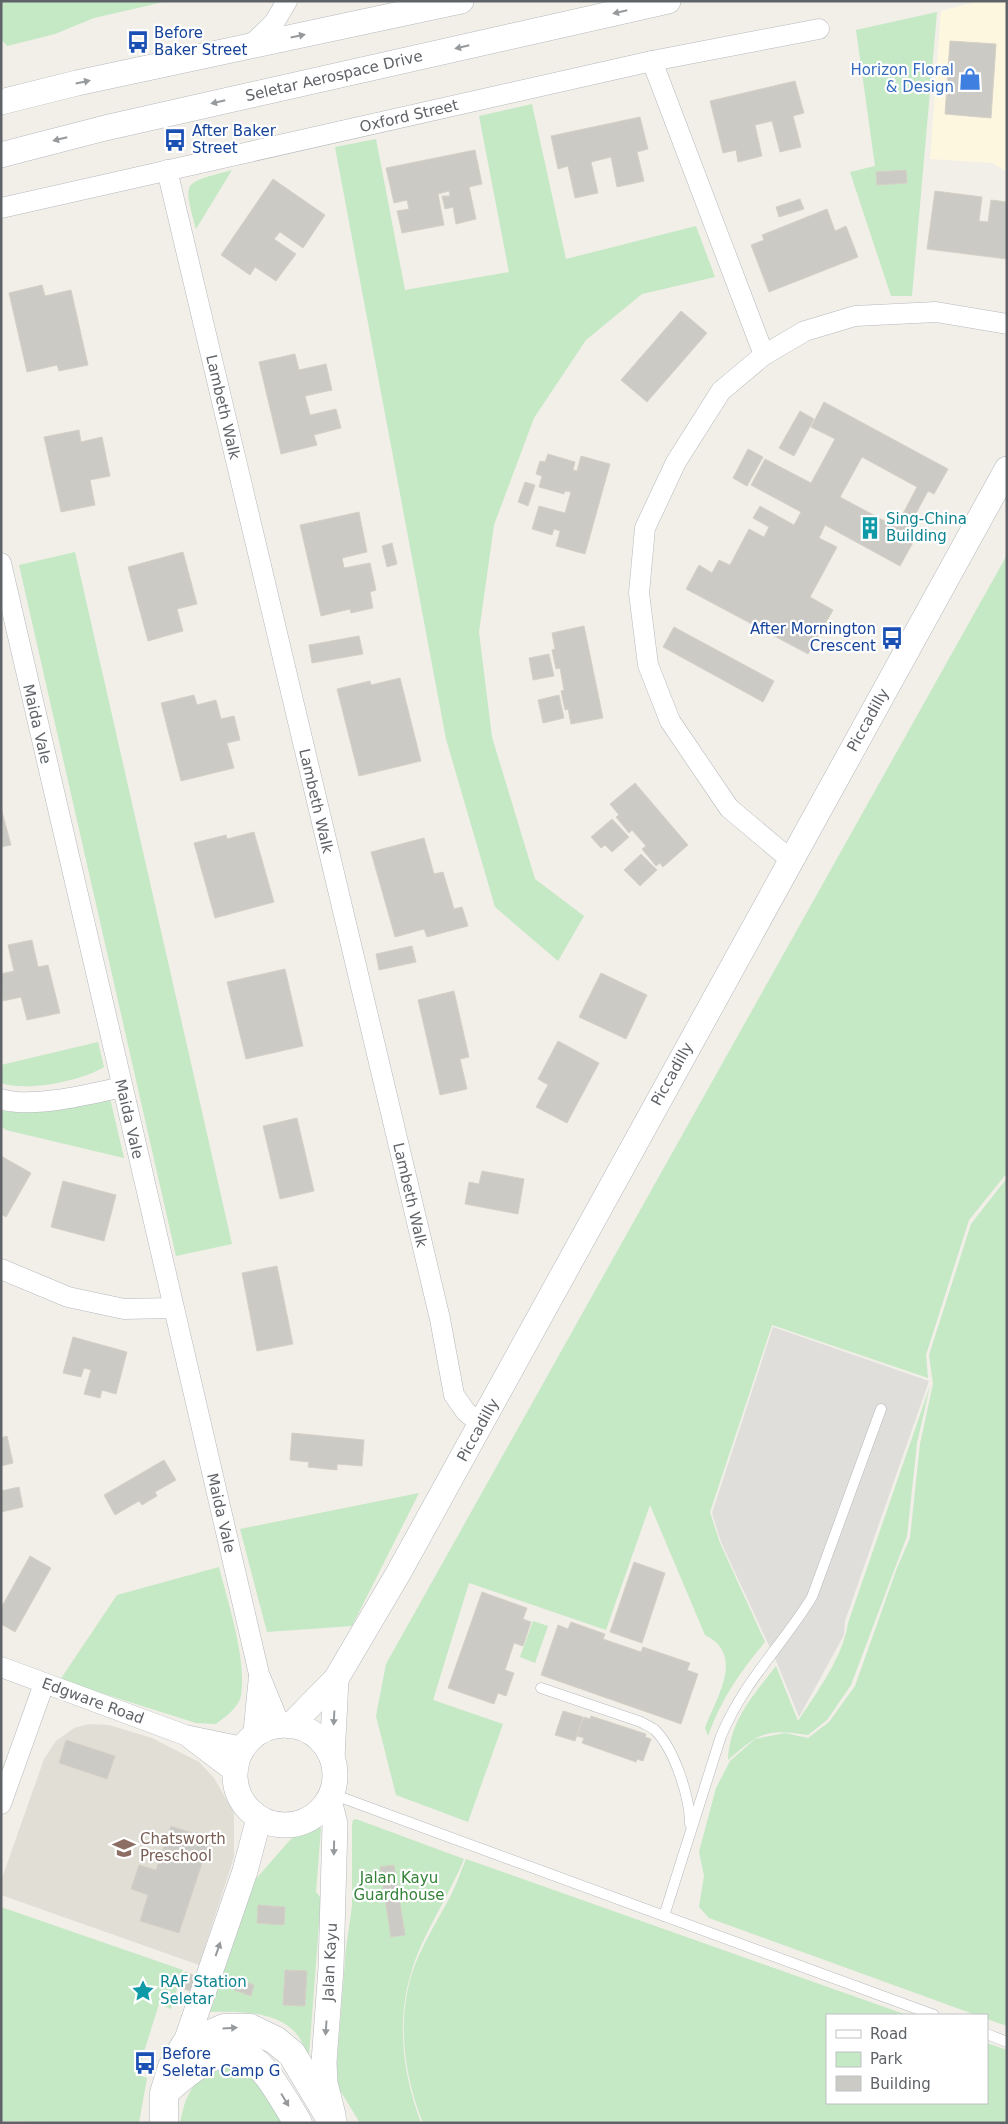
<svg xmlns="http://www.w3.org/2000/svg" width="1008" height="2124" viewBox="0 0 1008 2124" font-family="'DejaVu Sans',sans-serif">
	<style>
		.commercial { fill: #fef7e0 }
		.industrial { fill: #e0deda }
		.education { fill: #e1ded6 }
		.green { fill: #c5e8c5 }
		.building { fill: #cccac5; stroke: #d6d1c6; fill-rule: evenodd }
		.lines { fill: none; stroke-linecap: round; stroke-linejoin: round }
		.service-casing { stroke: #b5b8bc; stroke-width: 11 }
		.minor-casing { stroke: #b5b8bc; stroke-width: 21 }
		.tertiary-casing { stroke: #b5b8bc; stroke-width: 26 }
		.secondary-casing { stroke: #b6babf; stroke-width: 29 }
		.service { stroke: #fff; stroke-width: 10 }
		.minor { stroke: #fff; stroke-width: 20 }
		.tertiary { stroke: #fff; stroke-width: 25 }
		.secondary { stroke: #fff; stroke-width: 28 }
		.oneway { fill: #979a9d }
		.labels { text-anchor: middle; stroke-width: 4.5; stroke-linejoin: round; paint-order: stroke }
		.transit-label { font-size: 15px; fill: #164399; stroke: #fff; text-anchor: start }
		.shop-label { font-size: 15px; fill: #366cbe; stroke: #fff; text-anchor: end }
		.street-label { font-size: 15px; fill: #5f6368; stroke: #fff }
		.culture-label { font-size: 15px; fill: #0d838f; stroke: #fff; text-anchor: start }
		.education-label { font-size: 15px; fill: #785e54; stroke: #fff; text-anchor: start }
		.park-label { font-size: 15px; fill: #348238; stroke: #fff }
	</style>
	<rect width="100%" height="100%" fill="#f1efe8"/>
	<path class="commercial" d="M980,1H1007V172L992,163L930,159L941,11Z"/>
	<path class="industrial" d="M773,1327L929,1381L845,1621L844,1635L799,1717L777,1663L721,1542L712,1513Z"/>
	<path class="education" d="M89,1724L109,1725L152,1738L199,1762L214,1778L234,1813V1857L199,1965L1,1895V1881L44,1759L56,1741L74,1728Z"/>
	<g class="green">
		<path d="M1,1H168L94,18L55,34L7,46L1,39Z"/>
		<path d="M937,12L912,296H891L850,172L875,166L856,30Z"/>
		<path d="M532,104L566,259L696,226L715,277L642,294L586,340L534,418L494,525L479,632L492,737L535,879L584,916L558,961L495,907L446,739L335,147L376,139L405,290L509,272L479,116Z"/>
		<path d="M232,170L196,229C183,179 182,184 232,170Z"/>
		<path d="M75,552L232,1244L176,1256L19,565Z"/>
		<path d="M1007,555V1173L969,1220L926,1355L928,1378L772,1325L710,1512L720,1543L765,1642C740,1672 721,1699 708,1736L705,1728C716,1698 746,1655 705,1635L650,1505L606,1630L469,1583L433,1700L503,1724L468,1822L396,1795L376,1716L386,1664Z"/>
		<path d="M98,1042L104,1067C81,1081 27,1092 1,1083V1065Z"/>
		<path d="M110,1098L124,1158L6,1130L1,1126V1110L13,1112Z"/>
		<path d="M1007,1178V2026L987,2019V2015H976L709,1918L699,1907L704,1876L699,1852L716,1788L730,1761L755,1739L785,1733L808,1738L829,1722L855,1686L897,1568L910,1538L920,1444L933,1384L929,1355L971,1224Z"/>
		<path d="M930,1386L917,1443L907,1536L851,1685L827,1720L808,1735C766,1728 759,1733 728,1760C730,1720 753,1696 776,1666L798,1721C816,1694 844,1655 848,1623Z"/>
		<path d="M419,1493L352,1626L267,1632L240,1529Z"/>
		<path d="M219,1567C228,1603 247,1660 241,1696C238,1708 225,1717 216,1724L196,1723L60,1680L117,1595Z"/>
		<path d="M533,1621L548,1626L535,1663L520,1657Z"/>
		<path d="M356,1819L464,1859C449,1896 422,1935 411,1973C396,2023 403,2075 421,2123H360L338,2087L337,2063L346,1948L352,1906V1825L353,1820Z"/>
		<path d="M313,1828H321L316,1892L321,1898L309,2055C305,2048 301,2039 295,2032C275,2011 237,2011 210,2012L255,1880L290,1840L302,1831Z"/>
		<path d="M466,1859L907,2015H827V2103H987V2043L1007,2050V2123H423C404,2076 397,2022 412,1973C421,1946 438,1920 451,1895C457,1883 461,1871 466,1859Z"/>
		<path d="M1,1907L183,1970L171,2009L159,2004L137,2074L147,2078L139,2123L1,2121Z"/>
		<path d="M227,2063L249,2068L287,2123H180C188,2084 195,2082 227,2063Z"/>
	</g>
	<g class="building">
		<path d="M950,41L996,44L991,118L945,114Z"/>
		<path d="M795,81L804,113L793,116L801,147L780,152L772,121L755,125L762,156L738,162L736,150L723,153L710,101Z"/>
		<path d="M640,117L648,149L637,152L644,181L617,187L611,157L591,162L598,193L575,198L568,166L558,169L551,136Z"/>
		<path d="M475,150L482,184L469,187L476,219L456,224L453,207L445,209L442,196H450L449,191L438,194L444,225L402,233L397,211L409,209L407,200L394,203L386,168Z"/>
		<path d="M906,170L907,183L877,185L876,172Z"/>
		<path d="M273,179L325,215L303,248L280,232L274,239L296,254L276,281L255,267L250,275L221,255Z"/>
		<path d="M935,191L982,197L979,221L988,222L991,200L1007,202V259L927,249Z"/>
		<path d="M800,199L804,209L779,217L776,207Z"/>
		<path d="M827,209L835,231L846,226L858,257L769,292L751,245L764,240L762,235Z"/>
		<path d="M42,285L45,296L71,290L88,365L59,371L57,365L27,372L9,293Z"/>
		<path d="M681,311L707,333L647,402L621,380Z"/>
		<path d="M295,354L299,370L326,364L332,390L305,396L310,415L336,409L341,428L314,435L317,445L281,454L259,362Z"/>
		<path d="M824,402L948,469L934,494L928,491L905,534L915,539L900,566L825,525L819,538L837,547L810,597L833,610L808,654L686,589L699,565L712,573L719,560L730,565L749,529L764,537L769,527L753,518L760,506L794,525L801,512L751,485L765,459L811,483L835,439L811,427ZM862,457L917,487L896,527L840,497Z"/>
		<path d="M800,411L814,419L794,456L779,448Z"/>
		<path d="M79,430L81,442L102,437L110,476L90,480L95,505L61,512L44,437Z"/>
		<path d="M748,449L763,457L747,486L733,478Z"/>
		<path d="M548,454L575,462L573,470L577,471L581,456L610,464L585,554L556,546L560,531L554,529L552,535L532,529L539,506L565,513L571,492L565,491L564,494L539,487L542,476L536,474L540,461L545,462Z"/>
		<path d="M525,482L535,485L528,506L518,502Z"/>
		<path d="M359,512L367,552L342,558L344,568L370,563L376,590L370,592L373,608L351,613L350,609L321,616L300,525Z"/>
		<path d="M392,543L397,564L387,567L382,546Z"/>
		<path d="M183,552L197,604L177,609L183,631L148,641L128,567Z"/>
		<path d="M584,626L603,718L571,724L568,709L565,710L561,691L564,690L560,668L556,669L552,650L555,649L552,633Z"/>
		<path d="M674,627L774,681L763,702L663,647Z"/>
		<path d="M359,636L363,654L312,663L309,645Z"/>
		<path d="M549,654L554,676L533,680L529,658Z"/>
		<path d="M400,678L421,761L359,776L337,689L370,681L371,685Z"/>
		<path d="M194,695L197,705L216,700L221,719L234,716L240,740L227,743L234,768L181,781L161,703Z"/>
		<path d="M559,695L564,718L543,723L538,700Z"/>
		<path d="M635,783L688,845L663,867L660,863L656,866L642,849L646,846L632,830L629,833L616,817L619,815L610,804Z"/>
		<path d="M1,808L11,845L1,847Z"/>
		<path d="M612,819L629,837L612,852L605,845L601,848L591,837Z"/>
		<path d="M254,832L274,902L215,918L194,843L226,835L227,839Z"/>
		<path d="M424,838L434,874L443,872L454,909L462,907L468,926L427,937L424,929L395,937L371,852Z"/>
		<path d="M641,854L657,870L640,886L624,870Z"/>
		<path d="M32,940L38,967L48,965L60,1013L27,1020L21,997L3,1001L1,974L14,971L8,945Z"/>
		<path d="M412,946L416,962L379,970L376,954Z"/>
		<path d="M285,969L303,1046L246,1059L227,982Z"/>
		<path d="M601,973L647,995L626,1039L579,1017Z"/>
		<path d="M454,991L469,1057L460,1059L467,1089L440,1095L418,1000Z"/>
		<path d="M558,1041L599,1063L567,1123L536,1107L548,1085L538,1079Z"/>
		<path d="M297,1118L314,1191L280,1199L263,1126Z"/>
		<path d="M1,1156L31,1173L6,1217L1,1214Z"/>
		<path d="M482,1171L524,1179L518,1214L465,1204L469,1182L479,1184Z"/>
		<path d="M63,1181L116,1195L104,1241L51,1227Z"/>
		<path d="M277,1266L293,1344L257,1351L242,1273Z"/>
		<path d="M73,1337L127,1352L116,1394L102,1390L100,1398L84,1394L91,1370L84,1368L81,1377L63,1373Z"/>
		<path d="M292,1433L364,1440L362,1466L337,1464V1470L308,1467L309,1462L290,1460Z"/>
		<path d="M7,1436L13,1463L1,1466V1438Z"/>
		<path d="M164,1460L176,1480L155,1492L157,1496L142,1505L139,1501L115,1515L104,1495Z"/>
		<path d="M19,1487L23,1507L1,1512V1491Z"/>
		<path d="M30,1556L51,1568L15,1632L1,1624V1608Z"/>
		<path d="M634,1562L665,1573L642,1643L610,1632Z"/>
		<path d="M482,1592L527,1608L523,1619L531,1622L523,1646L514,1643L505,1670L514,1673L506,1696L498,1693L494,1704L448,1688Z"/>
		<path d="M571,1622L605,1634L603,1639L641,1652L643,1647L690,1663L687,1670L698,1674L681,1724L541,1675L558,1625L568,1629Z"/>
		<path d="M563,1711L583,1717L575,1741L555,1735Z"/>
		<path d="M591,1716L646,1734L645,1737L651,1739L643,1761L637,1759L636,1762L582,1743L584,1738L577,1736L584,1717L590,1719Z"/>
		<path d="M66,1740L115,1756L107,1779L59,1763Z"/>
		<path d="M171,1826L210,1839L179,1933L140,1921L148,1895L131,1889L139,1865L156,1870Z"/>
		<path d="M394,1865L405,1935L391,1937L380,1867Z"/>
		<path d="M258,1905L285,1907L284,1925L257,1923Z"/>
		<path d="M285,1970L307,1971L305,2006L283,2005Z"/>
		<path d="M185,1972L201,1978L196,1993L179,1987Z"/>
		<path d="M238,1979L254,1985L251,1996L234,1990Z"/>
	</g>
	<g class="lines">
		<defs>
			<g id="service">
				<path d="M541,1688L641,1722C646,1725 651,1727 655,1730C675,1750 690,1798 690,1824"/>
				<path d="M332,1794L934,2015"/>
				<path d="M664,1916L721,1736C744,1681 782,1646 812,1597L881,1409"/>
				<path d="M987,2034L1007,2042"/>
			</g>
			<g id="minor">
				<path d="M250,46L274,23L287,1"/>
				<path d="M652,61L764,355"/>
				<path d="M167,170L440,1319L454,1395L466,1412L481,1424"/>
				<path d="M1,208L652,61L819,29"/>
				<path d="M1,563L259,1674L280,1725"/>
				<path d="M791,860L729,808L670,721L648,665L639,593L645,528L676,462L721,391L764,355L805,331L855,316L936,312L1007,324"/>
				<path d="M1,1099C31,1109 90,1094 122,1087"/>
				<path d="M1,1269L68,1297L124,1309L173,1308"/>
				<path d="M1,1667L185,1735L243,1747"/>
				<path d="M253,1737L259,1676"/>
				<path d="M189,1738L235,1773"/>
				<path d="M1,1804L44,1684"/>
			</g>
			<g id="tertiary">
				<path d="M1,102L77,83L461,1"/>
				<path d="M1,155L105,128L668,1"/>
				<circle cx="285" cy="1775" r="50"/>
				<path d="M290,1726L336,1679L399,1572L1007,469"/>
				<path d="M332,1758L336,1679"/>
				<path d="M329,1800L335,1824L331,1968L324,2062L325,2083L333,2115"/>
				<path d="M185,2045L245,1871L259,1818"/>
			</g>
			<g id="secondary">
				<path d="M167,2090C240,2025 254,2049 298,2123"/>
				<path d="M164,2123V2093L172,2067L185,2045L224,2028H250L275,2040L292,2054L333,2123"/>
			</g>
		</defs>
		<use href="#service" class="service-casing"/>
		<use href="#minor" class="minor-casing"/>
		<use href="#tertiary" class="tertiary-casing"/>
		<use href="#secondary" class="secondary-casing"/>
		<use href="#service" class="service"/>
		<use href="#minor" class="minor"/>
		<use href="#tertiary" class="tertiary"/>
		<use href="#secondary" class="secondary"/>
	</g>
	<defs><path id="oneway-solid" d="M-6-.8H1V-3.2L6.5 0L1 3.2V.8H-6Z" transform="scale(1.25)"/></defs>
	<g class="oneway">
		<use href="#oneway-solid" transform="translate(620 12) rotate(167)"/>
		<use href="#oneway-solid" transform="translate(298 36) rotate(-12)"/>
		<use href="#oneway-solid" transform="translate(462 47) rotate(167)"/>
		<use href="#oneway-solid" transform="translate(83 82) rotate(-12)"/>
		<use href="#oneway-solid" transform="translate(218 102) rotate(167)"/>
		<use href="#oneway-solid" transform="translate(60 139) rotate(166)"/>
		<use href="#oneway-solid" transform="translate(334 1718) rotate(93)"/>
		<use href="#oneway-solid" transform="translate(334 1848) rotate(91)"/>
		<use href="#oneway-solid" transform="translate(218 1949) rotate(-71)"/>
		<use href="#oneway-solid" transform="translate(230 2028) rotate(-3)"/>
		<use href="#oneway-solid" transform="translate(326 2028) rotate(94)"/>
		<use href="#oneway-solid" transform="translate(285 2100) rotate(59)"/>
	</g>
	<defs>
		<symbol id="bus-bare" viewBox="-9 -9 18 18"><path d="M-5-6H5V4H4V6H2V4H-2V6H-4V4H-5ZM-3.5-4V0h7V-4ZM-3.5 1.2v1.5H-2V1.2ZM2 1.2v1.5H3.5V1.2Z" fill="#1a4fb4" stroke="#fff" stroke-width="2.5" paint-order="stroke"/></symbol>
		<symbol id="shop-bare" viewBox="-9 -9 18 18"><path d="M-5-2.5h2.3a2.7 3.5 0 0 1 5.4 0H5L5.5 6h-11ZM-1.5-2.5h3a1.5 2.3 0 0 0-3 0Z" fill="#3f7fe0" stroke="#fff" stroke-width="2.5" paint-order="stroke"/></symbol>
		<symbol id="building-bare" viewBox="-9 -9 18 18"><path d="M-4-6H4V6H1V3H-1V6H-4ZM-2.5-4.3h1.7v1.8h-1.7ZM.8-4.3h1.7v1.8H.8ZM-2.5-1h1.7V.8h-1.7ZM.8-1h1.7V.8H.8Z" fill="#0f9aa8" stroke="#fff" stroke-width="2.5" paint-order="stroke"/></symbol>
		<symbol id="school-bare" viewBox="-9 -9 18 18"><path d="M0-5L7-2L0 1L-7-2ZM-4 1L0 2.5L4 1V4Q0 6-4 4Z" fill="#8d6e63" stroke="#fff" stroke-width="2.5" paint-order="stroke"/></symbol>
		<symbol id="sight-bare" viewBox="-9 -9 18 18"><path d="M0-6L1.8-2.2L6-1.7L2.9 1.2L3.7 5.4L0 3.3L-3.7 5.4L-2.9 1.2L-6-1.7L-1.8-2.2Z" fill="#0f9aa8" stroke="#fff" stroke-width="2.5" paint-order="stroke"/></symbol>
	</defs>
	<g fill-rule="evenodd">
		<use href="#bus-bare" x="122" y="26" width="32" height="32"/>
		<use href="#shop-bare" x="954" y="63" width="32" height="32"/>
		<use href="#bus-bare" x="159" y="124" width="32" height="32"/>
		<use href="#building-bare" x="854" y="512" width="32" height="32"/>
		<use href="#bus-bare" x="876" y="622" width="32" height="32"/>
		<use href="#school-bare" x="108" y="1832" width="32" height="32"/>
		<use href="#sight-bare" x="127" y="1975" width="32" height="32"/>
		<use href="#bus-bare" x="129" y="2047" width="32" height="32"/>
	</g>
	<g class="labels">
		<g class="transit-label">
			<text x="154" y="38">Before<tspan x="154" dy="17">Baker Street</tspan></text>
			<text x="192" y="136">After Baker<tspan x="192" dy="17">Street</tspan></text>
			<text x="876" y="634" text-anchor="end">After Mornington<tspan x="876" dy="17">Crescent</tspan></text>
			<text x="162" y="2059">Before<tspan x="162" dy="17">Seletar Camp G</tspan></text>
		</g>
		<g class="shop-label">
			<text x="954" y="75">Horizon Floral<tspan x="954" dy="17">&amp; Design</tspan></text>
		</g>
		<g class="street-label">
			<text transform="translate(334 76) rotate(-13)" y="5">Seletar Aerospace Drive</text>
			<text transform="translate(409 116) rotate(-13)" y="5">Oxford Street</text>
			<text transform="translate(223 407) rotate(77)" y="5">Lambeth Walk</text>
			<text transform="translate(868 720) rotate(-61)" y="5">Piccadilly</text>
			<text transform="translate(37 724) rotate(77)" y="5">Maida Vale</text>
			<text transform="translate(316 801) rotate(77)" y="5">Lambeth Walk</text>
			<text transform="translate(672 1074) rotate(-61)" y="5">Piccadilly</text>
			<text transform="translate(129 1119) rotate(77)" y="5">Maida Vale</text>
			<text transform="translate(410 1195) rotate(77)" y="5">Lambeth Walk</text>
			<text transform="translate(478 1430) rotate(-61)" y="5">Piccadilly</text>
			<text transform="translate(221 1513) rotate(77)" y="5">Maida Vale</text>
			<text transform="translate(93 1701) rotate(20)" y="5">Edgware Road</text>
			<text transform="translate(330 1962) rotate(-87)" y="5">Jalan Kayu</text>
		</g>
		<g class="culture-label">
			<text x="886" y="524">Sing-China<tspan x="886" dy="17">Building</tspan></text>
			<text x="160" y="1987">RAF Station<tspan x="160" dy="17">Seletar</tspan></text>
		</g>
		<g class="education-label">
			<text x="140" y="1844">Chatsworth<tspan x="140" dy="17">Preschool</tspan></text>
		</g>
		<g class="park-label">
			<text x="399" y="1883">Jalan Kayu<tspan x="399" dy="17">Guardhouse</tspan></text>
		</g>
	</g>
	<rect width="1008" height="2124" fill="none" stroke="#5f6368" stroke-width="5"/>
	<rect x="826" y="2014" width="162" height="90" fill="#ffffff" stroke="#bfc1c3"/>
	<rect x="836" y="2030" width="25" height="8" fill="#ffffff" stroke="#bfc1c3"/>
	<text x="870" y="2039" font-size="15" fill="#5f6368">Road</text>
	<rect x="836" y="2052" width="25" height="15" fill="#c5e8c5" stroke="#bfc1c3"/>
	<text x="870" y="2064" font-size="15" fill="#5f6368">Park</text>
	<rect x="836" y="2076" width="25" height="15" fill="#cccac5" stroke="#bfc1c3"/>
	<text x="870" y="2089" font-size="15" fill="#5f6368">Building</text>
</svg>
